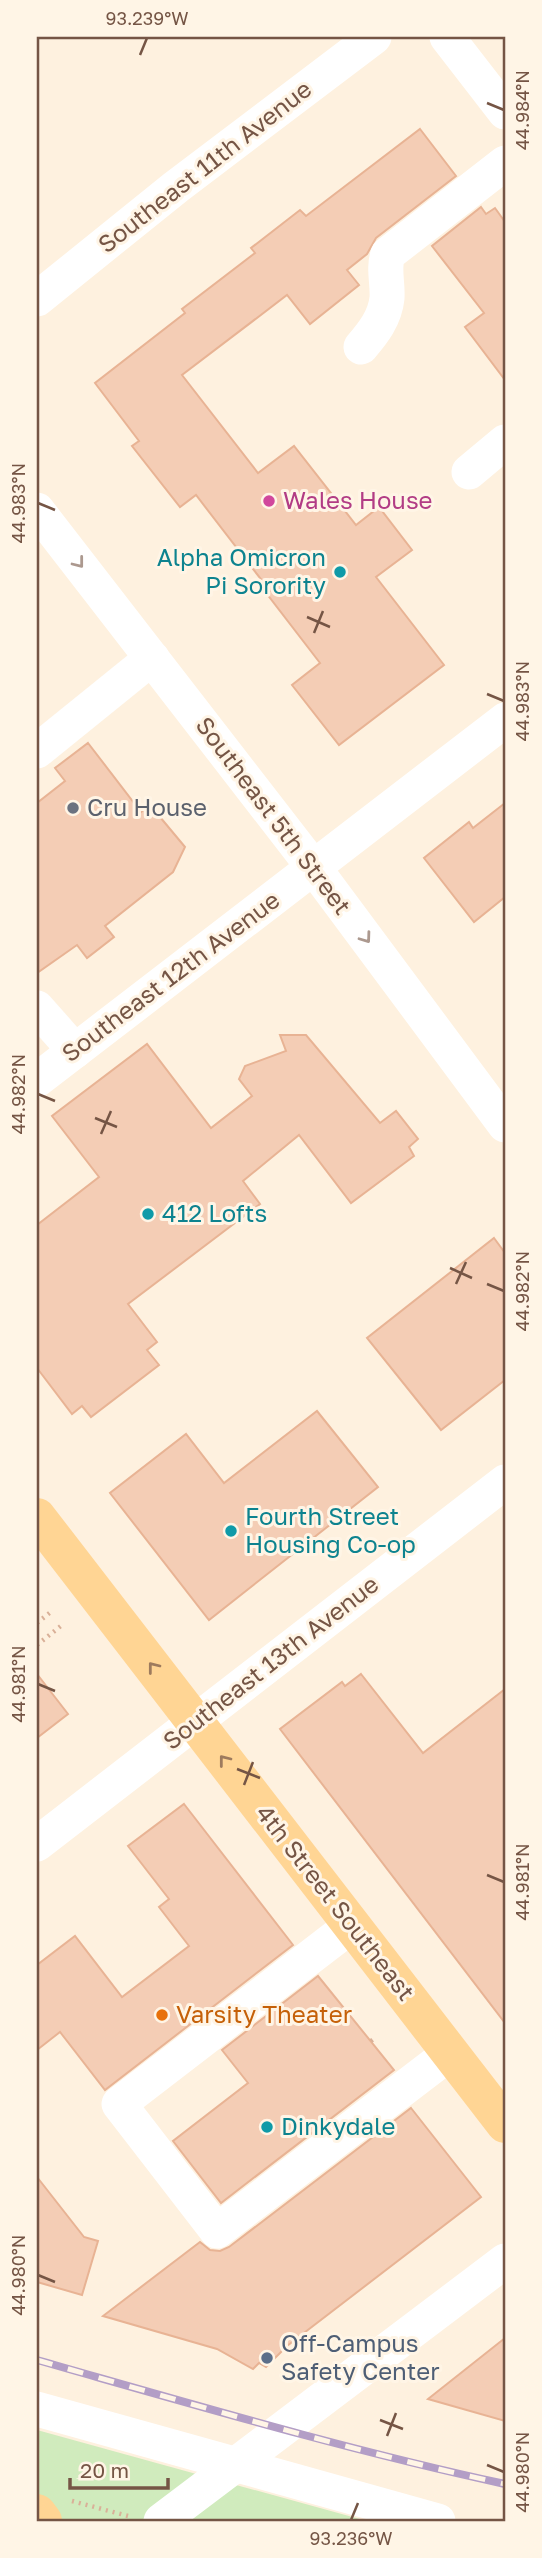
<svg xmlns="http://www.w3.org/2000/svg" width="542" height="2558" viewBox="0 0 542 2558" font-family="'Golos Text',sans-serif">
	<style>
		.green { fill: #d0ebbd }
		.building { fill: #f4cdb5; stroke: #e8b394; stroke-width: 2 }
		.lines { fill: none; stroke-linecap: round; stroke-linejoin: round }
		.path { stroke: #d9b098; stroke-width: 4.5; stroke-dasharray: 2 5; stroke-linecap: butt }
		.minor { stroke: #fff; stroke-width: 35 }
		.major { stroke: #ffd594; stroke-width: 38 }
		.rail-casing { stroke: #b39ec6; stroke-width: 8 }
		.rail { stroke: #fff5e6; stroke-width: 5; stroke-dasharray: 16; stroke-linecap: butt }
		.oneway { stroke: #ac998f }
		.oneway2 { stroke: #9e7b5d }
		.ticks { fill: none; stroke: #755545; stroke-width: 2.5 }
		.hotel-dot { fill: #d1479c; stroke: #fff5e6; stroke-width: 2.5 }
		.culture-dot { fill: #0f9aa8; stroke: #fff5e6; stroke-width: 2.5 }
		.worship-dot { fill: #6b7280; stroke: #fff5e6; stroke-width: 2.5 }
		.food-dot { fill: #e8710a; stroke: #fff5e6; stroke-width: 2.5 }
		.service-dot { fill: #5c6f8a; stroke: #fff5e6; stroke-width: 2.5 }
		.labels { text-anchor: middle; stroke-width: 6; stroke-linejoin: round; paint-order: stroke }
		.street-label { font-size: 24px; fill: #755545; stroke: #fff5e6 }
		.hotel-label { font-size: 24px; fill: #b23c85; stroke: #fff5e6; text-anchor: start }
		.culture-label { font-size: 24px; fill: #0d838f; stroke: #fff5e6; text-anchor: start }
		.worship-label { font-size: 24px; fill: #5b616d; stroke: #fff5e6; text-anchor: start }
		.food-label { font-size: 24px; fill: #c56008; stroke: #fff5e6; text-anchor: start }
		.service-label { font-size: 24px; fill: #4e5e75; stroke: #fff5e6; text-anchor: start }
		.neatline { fill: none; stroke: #755545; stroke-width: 2.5 }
		.ticks-label { font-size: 18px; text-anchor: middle; fill: #755545 }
	</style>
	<rect width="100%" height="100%" fill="#fef1df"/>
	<path class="green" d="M37,2430L367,2521H37Z"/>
	<g class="building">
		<path d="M420,129L456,176L376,238L367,254L347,270L359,285L310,324L287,295L182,375L258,473L294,446L356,525L379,507L412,550L376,577L444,665L339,745L292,685L320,663L267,594L270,591L196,495L180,507L132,446L139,441L95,383L185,313L182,309L255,253L251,248L300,210L306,216Z"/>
		<path d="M481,207L486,214L495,208L505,222V380L465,327L484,313L432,246Z"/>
		<path d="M88,743L141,812L150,805L185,847L173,872L105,926L114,937L87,958L77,945L37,973V803L65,781L55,768Z"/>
		<path d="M505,803V897L474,922L424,858L469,822L473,828Z"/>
		<path d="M280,1035H306L380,1123L396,1111L418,1139L409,1147L414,1156L351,1203L299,1135L243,1181L260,1204L128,1304L157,1342L147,1350L159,1365L91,1417L82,1406L72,1414L37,1368V1225L99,1177L52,1116L147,1044L211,1128L252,1096L239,1079L245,1066L286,1051Z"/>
		<path d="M494,1238L505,1253V1380L441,1430L367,1338Z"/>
		<path d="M317,1411L378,1487L209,1620L110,1493L186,1434L224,1483Z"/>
		<path d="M37,1674L68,1714L37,1738Z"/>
		<path d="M361,1674L423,1753L505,1689V2023L280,1729L342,1682L345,1686Z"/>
		<path d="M184,1804L293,1945L105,2090L60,2032L37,2050V1965L75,1936L122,1997L189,1946L159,1907L169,1899L128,1846Z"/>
		<path d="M318,1976L394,2070L221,2203L173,2141L248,2083L222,2050Z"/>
		<path d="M411,2108L481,2197L287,2346L266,2367L259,2363L253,2369L217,2349L103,2316L200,2242L210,2250L220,2251L229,2247Z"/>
		<path d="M37,2177L84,2237L98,2241L82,2295L37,2282Z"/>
		<path d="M505,2338V2421L428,2399Z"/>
	</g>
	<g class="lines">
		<g class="path">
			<path d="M37,1623L52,1611"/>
			<path d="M37,1645L62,1625"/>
			<path d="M371,2041L375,2038"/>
			<path d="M72,2501L128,2516"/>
		</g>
		<g class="minor">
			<path d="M447,37L505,112"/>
			<path d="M37,299L176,187L374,37"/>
			<path d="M361,347C373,333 385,318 387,298C388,283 383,268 388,254L505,163"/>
			<path d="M469,472L505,442"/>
			<path d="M37,510L314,868L505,1125"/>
			<path d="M37,751L152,658"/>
			<path d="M37,1008L75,1051"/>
			<path d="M37,1080L505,720"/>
			<path d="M37,1844L505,1482"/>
			<path d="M352,1925L119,2104L217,2231L450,2053"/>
			<path d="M37,2409L438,2521"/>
			<path d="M161,2521L505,2261"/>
		</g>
		<g class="major">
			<path d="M37,1517L505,2124"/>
			<path d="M37,2513L43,2521"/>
		</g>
		<defs>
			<path id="rail" d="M37,2360C192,2404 347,2450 505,2484"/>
		</defs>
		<use href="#rail" class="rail-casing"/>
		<use href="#rail" class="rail"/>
	</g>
	<defs><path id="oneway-chevron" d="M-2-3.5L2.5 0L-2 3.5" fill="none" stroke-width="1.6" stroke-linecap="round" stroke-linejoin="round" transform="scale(1.75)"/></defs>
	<g class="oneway">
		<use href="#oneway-chevron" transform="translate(79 563) rotate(52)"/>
		<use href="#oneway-chevron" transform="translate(366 938) rotate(54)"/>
	</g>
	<g class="oneway2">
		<use href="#oneway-chevron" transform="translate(153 1667) rotate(-128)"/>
		<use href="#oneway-chevron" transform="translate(224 1760) rotate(-128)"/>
	</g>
	<path class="ticks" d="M140,55L147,38M487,103L504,110M38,503L55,510M307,617L330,627M314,633L323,611M487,694L504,701M38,1094L55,1101M95,1118L117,1127M101,1134L111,1111M450,1268L472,1278M456,1284L466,1262M487,1284L504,1291M38,1684L55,1691M237,1769L260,1778M244,1785L253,1762M487,1875L504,1882M38,2275L55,2282M380,2420L403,2429M387,2436L396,2413M487,2465L504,2472M351,2520L358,2503"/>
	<circle class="hotel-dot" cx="269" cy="501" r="7"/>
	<g class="culture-dot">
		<circle cx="340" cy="572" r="7"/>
		<circle cx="148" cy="1214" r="7"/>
		<circle cx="231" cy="1531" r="7"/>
		<circle cx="267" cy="2127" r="7"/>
	</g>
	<circle class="worship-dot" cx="73" cy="808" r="7"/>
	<circle class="food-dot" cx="162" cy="2015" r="7"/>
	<circle class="service-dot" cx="267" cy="2358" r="7"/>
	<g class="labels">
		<g class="street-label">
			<text transform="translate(205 167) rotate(-38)" y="8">Southeast 11th Avenue</text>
			<text transform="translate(273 816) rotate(53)" y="8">Southeast 5th Street</text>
			<text transform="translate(171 977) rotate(-37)" y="8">Southeast 12th Avenue</text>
			<text transform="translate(271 1663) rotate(-38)" y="8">Southeast 13th Avenue</text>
			<text transform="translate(335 1903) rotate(52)" y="8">4th Street Southeast</text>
		</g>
		<g class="hotel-label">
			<text x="283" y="509">Wales House</text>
		</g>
		<g class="culture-label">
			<text x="326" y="566" text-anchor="end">Alpha Omicron<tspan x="326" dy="28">Pi Sorority</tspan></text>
			<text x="162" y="1222">412 Lofts</text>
			<text x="245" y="1525">Fourth Street<tspan x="245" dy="28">Housing Co-op</tspan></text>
			<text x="281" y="2135">Dinkydale</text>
		</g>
		<g class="worship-label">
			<text x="87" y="816">Cru House</text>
		</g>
		<g class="food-label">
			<text x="176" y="2023">Varsity Theater</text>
		</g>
		<g class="service-label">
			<text x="281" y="2352">Off-Campus<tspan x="281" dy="28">Safety Center</tspan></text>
		</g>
	</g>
	<rect width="542" height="2558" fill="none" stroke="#fff5e6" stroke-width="77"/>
	<path d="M70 2478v10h98v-10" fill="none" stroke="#755545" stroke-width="3.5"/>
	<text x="80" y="2478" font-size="21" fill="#755545" stroke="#fff5e6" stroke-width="5" paint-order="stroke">20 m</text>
	<rect x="38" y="38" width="466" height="2482" class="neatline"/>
	<g class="ticks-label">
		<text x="147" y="25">93.239°W</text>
		<text transform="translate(523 110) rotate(-90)" y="6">44.984°N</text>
		<text transform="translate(19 503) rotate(-90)" y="6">44.983°N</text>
		<text transform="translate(523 701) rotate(-90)" y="6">44.983°N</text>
		<text transform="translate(19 1094) rotate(-90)" y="6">44.982°N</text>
		<text transform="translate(523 1291) rotate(-90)" y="6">44.982°N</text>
		<text transform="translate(19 1684) rotate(-90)" y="6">44.981°N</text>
		<text transform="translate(523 1882) rotate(-90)" y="6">44.981°N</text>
		<text transform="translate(19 2275) rotate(-90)" y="6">44.980°N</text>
		<text transform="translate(523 2472) rotate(-90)" y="6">44.980°N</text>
		<text x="351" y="2545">93.236°W</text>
	</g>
</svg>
